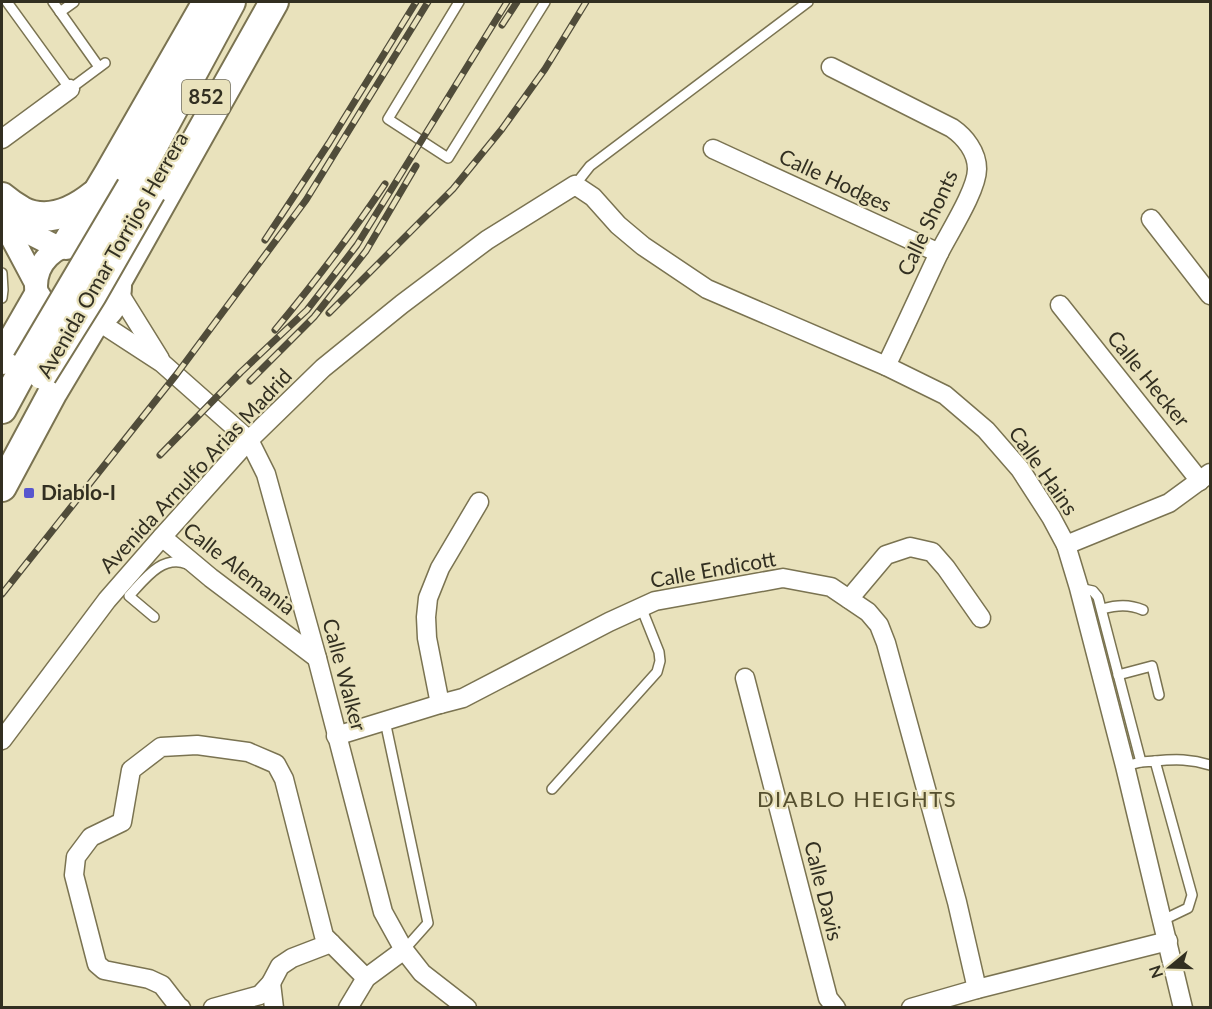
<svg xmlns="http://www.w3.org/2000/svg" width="1212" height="1009" viewBox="0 0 1212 1009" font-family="Lato,sans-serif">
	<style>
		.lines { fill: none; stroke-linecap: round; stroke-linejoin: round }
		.service-casing { stroke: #7a7351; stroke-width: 12 }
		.minor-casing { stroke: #7a7351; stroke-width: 21 }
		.tertiary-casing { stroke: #7a7351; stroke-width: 26 }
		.primary-casing { stroke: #7a7351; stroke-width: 32 }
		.service { stroke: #fff; stroke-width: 9 }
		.minor { stroke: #fff; stroke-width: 18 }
		.tertiary { stroke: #fff; stroke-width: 22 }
		.primary { stroke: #fff; stroke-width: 28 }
		.rail-casing { stroke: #504c3a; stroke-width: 7 }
		.rail { stroke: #e9e2bc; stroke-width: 4.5; stroke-dasharray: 14; stroke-linecap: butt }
		.primary-bridge-casing { stroke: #7a7351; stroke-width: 32; stroke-linecap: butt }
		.primary-bridge { stroke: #fff; stroke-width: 28 }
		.poi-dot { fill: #5856ce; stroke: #e9e2bc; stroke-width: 2 }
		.labels { text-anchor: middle; stroke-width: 4.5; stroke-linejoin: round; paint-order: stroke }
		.shield { fill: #e9e2bc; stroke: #696550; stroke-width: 1.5 }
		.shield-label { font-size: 20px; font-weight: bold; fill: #322f21 }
		.street-label { font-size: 21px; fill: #322f21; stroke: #e9e2bc }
		.poi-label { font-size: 21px; font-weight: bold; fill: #322f21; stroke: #e9e2bc; text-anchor: start }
		.neighbourhood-label { font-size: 22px; letter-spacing: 1.5px; fill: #56502f; stroke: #e9e2bc }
	</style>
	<rect width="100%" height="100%" fill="#e9e2bc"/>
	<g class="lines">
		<defs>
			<g id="service">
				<path d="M7,2L70,89L105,63"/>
				<path d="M53,2L99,67"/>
				<path d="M459,2L388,119L448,158L545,2"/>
				<path d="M60,12L74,2"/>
				<path d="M575,185L590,166L808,2"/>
				<path d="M2,273L3,290L2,298"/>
				<path d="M1079,588L1093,591L1098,597L1141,762"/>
				<path d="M1102,609C1117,605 1129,604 1143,610"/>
				<path d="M154,617L129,596C144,580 162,554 187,564"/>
				<path d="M1118,675L1152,666L1159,695"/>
				<path d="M385,721L428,923L404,950"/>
				<path d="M1155,761C1176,759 1191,759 1210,765"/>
				<path d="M1125,766L1141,762L1155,761L1192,895L1188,908L1163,920"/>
				<path d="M552,789L657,672L660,661L659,652L641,607"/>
			</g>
			<g id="minor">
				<path d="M831,67L952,128C965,137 977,152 977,169C977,190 949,233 939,253C921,291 904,329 886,366"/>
				<path d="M2,139L70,89"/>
				<path d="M713,149L939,253"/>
				<path d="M1151,219L1210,295"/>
				<path d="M119,293L160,359"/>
				<path d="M1060,305L1200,481"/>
				<path d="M99,322L162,363L249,440L266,474L317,658L383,912L404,950L422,973L467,1008"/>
				<path d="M162,537L211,578L317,658"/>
				<path d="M1066,545L1169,503L1210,473"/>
				<path d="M849,599L886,555L910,547L932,552L946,568L981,618"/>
				<path d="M745,678L828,998L836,1008"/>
				<path d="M440,704L427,638L426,617L428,598L440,568L479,502"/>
				<path d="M336,736L440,704L463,698L609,622L655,601L783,578L831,587L868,612L879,625L886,643L957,902L977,989"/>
				<path d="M2,740L107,600L162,537L249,440L323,368L402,304L487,240L575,185L593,197L618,225L643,246L707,289L886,366L945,395L986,430L1020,469L1051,517L1066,545L1079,588L1125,766L1183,1008"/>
				<path d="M271,983L274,1008"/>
				<path d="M181,1008L179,1007L162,985L149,979L104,970L97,964L74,875L76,857L91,837L122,822L131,770L161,747L197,745L248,752L276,764L284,779L324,936L366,978"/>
				<path d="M213,1008L260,995L271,983L280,966L292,958L331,943"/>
				<path d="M348,1008L366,978L404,950"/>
				<path d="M911,1008L977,989L1168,941"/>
			</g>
			<g id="tertiary">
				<path d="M2,219L36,283"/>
				<path d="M2,219L59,248"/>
				<circle cx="78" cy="286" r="42"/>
			</g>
			<g id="primary">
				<path d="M131,187L231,2"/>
				<path d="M2,197C8,202 15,207 22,211C48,224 74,211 94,195"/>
				<path d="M66,245L109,173L207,2"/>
				<path d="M119,278L274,2"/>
				<path d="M2,359L37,298"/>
				<path d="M2,360C17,345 38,348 50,364"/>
				<path d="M2,409L27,363"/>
				<path d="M2,487L53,392L93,325"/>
			</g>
		</defs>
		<use href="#service" class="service-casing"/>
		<use href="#minor" class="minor-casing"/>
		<use href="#tertiary" class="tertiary-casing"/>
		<use href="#primary" class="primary-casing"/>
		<use href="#service" class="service"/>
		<use href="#minor" class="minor"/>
		<use href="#tertiary" class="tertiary"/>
		<use href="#primary" class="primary"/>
		<defs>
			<g id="rail">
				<path d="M502,25L517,2"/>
				<path d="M265,240L329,143L416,2"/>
				<path d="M329,313L453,189L502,129L545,69L586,2"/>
				<path d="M275,330C314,283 351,235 385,184"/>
				<path d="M250,381L314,317L366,251L416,166"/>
				<path d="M160,455L241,372L307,310L357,245L507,2"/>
				<path d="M2,594L176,375L306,200L428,2"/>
			</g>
		</defs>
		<use href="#rail" class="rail-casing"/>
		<use href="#rail" class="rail"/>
		<defs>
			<g id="primary-bridge">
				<path d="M27,363L131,187"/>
				<path d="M42,375L92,295L151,192"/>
			</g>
		</defs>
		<use href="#primary-bridge" class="primary-bridge-casing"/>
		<use href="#primary-bridge" class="primary-bridge"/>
	</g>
	<rect class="poi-dot" x="23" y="487" width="12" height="12" rx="3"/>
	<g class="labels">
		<rect class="shield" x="182" y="80" width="48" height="34" rx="4.5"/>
		<g class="shield-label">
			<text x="206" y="104">852</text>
		</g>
		<g class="street-label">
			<text transform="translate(835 181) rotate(25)" y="7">Calle Hodges</text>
			<text transform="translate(928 223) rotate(-65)" y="7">Calle Shonts</text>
			<text transform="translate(113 255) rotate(-60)" y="7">Avenida Omar Torrijos Herrera</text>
			<text transform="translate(1148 379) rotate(51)" y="7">Calle Hecker</text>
			<text transform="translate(196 471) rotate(-47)" y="7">Avenida Arnulfo Arias Madrid</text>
			<text transform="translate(1043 471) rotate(55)" y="7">Calle Hains</text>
			<text transform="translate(239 569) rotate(38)" y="7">Calle Alemania</text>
			<text transform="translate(713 570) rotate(-10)" y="7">Calle Endicott</text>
			<text transform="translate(344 675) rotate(75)" y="7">Calle Walker</text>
			<text transform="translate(823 891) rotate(76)" y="7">Calle Davis</text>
		</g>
		<g class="poi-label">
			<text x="41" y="500">Diablo-I</text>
		</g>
		<g class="neighbourhood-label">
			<text x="857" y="807">DIABLO HEIGHTS</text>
		</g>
	</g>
	<rect width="1212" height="1009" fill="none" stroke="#322f21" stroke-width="6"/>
	<g transform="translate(1170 967) rotate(251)" stroke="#e9e2bc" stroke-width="4.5" paint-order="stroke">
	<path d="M0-4.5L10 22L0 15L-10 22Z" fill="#322f21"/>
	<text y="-9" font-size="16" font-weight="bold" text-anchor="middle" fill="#322f21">N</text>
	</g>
</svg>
